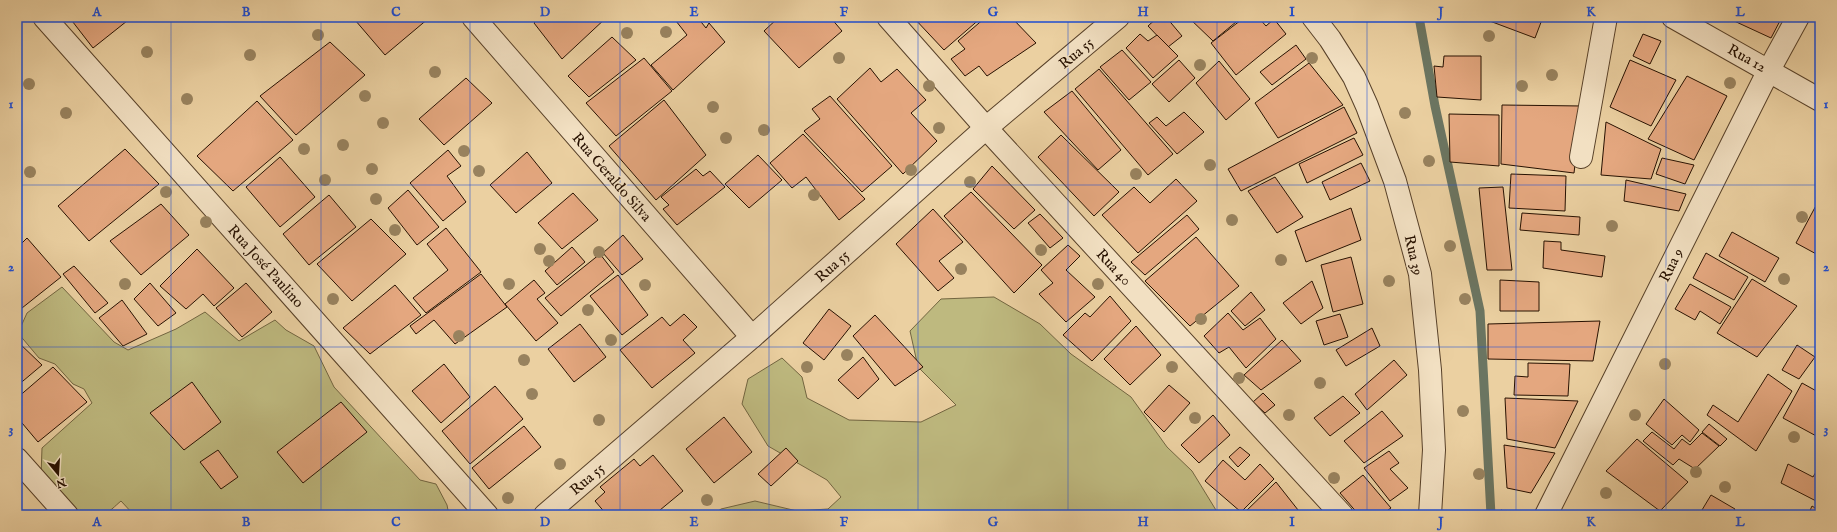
<svg xmlns="http://www.w3.org/2000/svg" width="1837" height="532" viewBox="0 0 1837 532" font-family="'IM FELL English',serif">
	<style>
		.green { fill: #beb97f; stroke: #726540 }
		.lines { fill: none; stroke-linecap: round; stroke-linejoin: round }
		.stream { stroke: #6b7561; stroke-width: 9 }
		.building { fill: #e4a77f; stroke: #271101 }
		.minor-casing { stroke: #584129; stroke-width: 24 }
		.minor { stroke: #f2e0c2; stroke-width: 22 }
		.tree { fill: #98825e }
		.grid { fill: none; stroke: #1d4ed8; stroke-width: 1; stroke-opacity: 0.55 }
		.labels { text-anchor: middle; stroke-width: 3; stroke-linejoin: round; paint-order: stroke }
		.street-label { font-size: 15px; fill: #271101; stroke: #f2e0c2 }
		.neatline { fill: none; stroke: #1d4ed8; stroke-width: 1.5 }
		.grid-label { font-size: 13px; text-anchor: middle; font-weight: bold; fill: #1d4ed8 }
	</style>
	<rect width="100%" height="100%" fill="#ebd0a1"/>
	<filter id="stains"><feTurbulence type="fractalNoise" baseFrequency=".005" numOctaves="4"/><feColorMatrix values="0 0 0 0 .2 0 0 0 0 .09 0 0 0 0 .02 0 0 0 .5 -.17"/></filter>
	<radialGradient id="worn" r=".72"><stop offset=".6" stop-color="#630" stop-opacity="0"/><stop offset="1" stop-color="#630" stop-opacity=".3"/></radialGradient>
	<g class="green">
		<path d="M62,287L114,342L128,350L176,329L205,312L239,341L275,320L286,330L314,346L334,387L420,480L436,484L447,505L449,515H134L121,501C116,505 108,514 101,515C77,520 56,491 41,476L42,448L92,403L84,389L73,384L55,364L39,358L18,333L27,313Z"/>
		<path d="M994,297L1040,324L1071,354L1131,397L1167,447L1192,471L1219,515H713L721,509L755,501L797,511L828,509L841,497L827,480L768,446L742,404L748,379L782,358L802,377L807,398L849,420L921,422L956,405L918,367L910,331L941,299Z"/>
	</g>
	<g class="lines">
		<path class="stream" d="M1419,17L1435,106L1480,311L1491,515"/>
	</g>
	<g class="building">
		<path d="M69,17H132L93,48Z"/>
		<path d="M359,17H428L429,18L385,55L355,20Z"/>
		<path d="M540,17H607L562,59L534,23Z"/>
		<path d="M680,17H697L706,28L709,23L725,42L673,90L651,65L687,35L676,21Z"/>
		<path d="M779,17H830L842,31L799,68L764,31Z"/>
		<path d="M913,17H982L944,50Z"/>
		<path d="M986,17H1011L1036,43L987,76L979,66L965,76L951,59L965,49L958,41Z"/>
		<path d="M1158,17H1166L1182,36L1168,47L1148,26Z"/>
		<path d="M1188,17H1242L1213,41Z"/>
		<path d="M1245,17H1258L1266,26L1274,19L1286,34L1236,75L1211,43Z"/>
		<path d="M1458,17H1484L1483,21Z"/>
		<path d="M1488,17H1543L1535,38L1487,20Z"/>
		<path d="M1734,17H1782L1771,38L1732,20Z"/>
		<path d="M1140,34L1148,41L1157,35L1178,56L1153,78L1126,48Z"/>
		<path d="M1643,34L1661,41L1650,64L1633,56Z"/>
		<path d="M612,37L636,60L589,97L568,76Z"/>
		<path d="M330,42L365,75L296,135L260,96Z"/>
		<path d="M1296,45L1306,59L1272,85L1260,72Z"/>
		<path d="M1122,50L1151,82L1129,100L1100,67Z"/>
		<path d="M1444,56H1481V100L1437,97L1434,66L1443,67Z"/>
		<path d="M644,58L672,91L616,136L586,103Z"/>
		<path d="M1179,60L1195,78L1169,102L1152,84Z"/>
		<path d="M1630,60L1676,80L1651,126L1610,107Z"/>
		<path d="M1219,61L1250,99L1226,120L1196,83Z"/>
		<path d="M1309,63L1343,105L1278,138L1255,103Z"/>
		<path d="M870,68L881,82L897,69L926,100L911,113L937,141L903,174L837,99Z"/>
		<path d="M1099,69L1173,154L1148,175L1075,89Z"/>
		<path d="M1687,76L1727,96L1694,160L1648,139Z"/>
		<path d="M466,78L492,103L444,145L419,119Z"/>
		<path d="M1072,91L1121,150L1098,170L1044,112Z"/>
		<path d="M830,96L892,166L862,192L804,131L820,119L812,109Z"/>
		<path d="M664,100L706,155L656,200L609,146Z"/>
		<path d="M257,101L293,140L233,191L197,156Z"/>
		<path d="M1502,105L1582,106L1574,173L1501,164Z"/>
		<path d="M1344,107L1357,133L1241,191L1228,169Z"/>
		<path d="M1184,112L1204,132L1177,154L1149,123L1157,117L1166,126Z"/>
		<path d="M1449,114L1499,115V166L1450,162Z"/>
		<path d="M1606,122L1661,149L1651,179L1601,175Z"/>
		<path d="M803,134L865,199L839,220L806,177L792,188L770,163Z"/>
		<path d="M1061,135L1119,192L1094,216L1038,157Z"/>
		<path d="M1354,138L1363,155L1307,183L1299,164Z"/>
		<path d="M125,149L159,184L89,241L58,206Z"/>
		<path d="M448,150L461,166L447,176L466,202L443,221L410,183Z"/>
		<path d="M527,152L552,183L516,213L490,185Z"/>
		<path d="M758,155L782,180L749,208L725,184Z"/>
		<path d="M280,157L315,197L280,227L246,187Z"/>
		<path d="M1662,158L1694,165L1685,184L1656,174Z"/>
		<path d="M1361,163L1370,181L1330,200L1322,182Z"/>
		<path d="M992,166L1035,210L1014,229L973,189Z"/>
		<path d="M696,169L703,176L710,171L725,187L677,225L663,209L669,205L661,197Z"/>
		<path d="M1511,174L1566,176L1565,211L1509,208Z"/>
		<path d="M1275,177L1303,217L1277,233L1248,191Z"/>
		<path d="M1176,179L1197,201L1138,253L1102,215L1134,187L1150,203Z"/>
		<path d="M1626,180L1686,194L1679,211L1624,201Z"/>
		<path d="M1503,187L1512,270H1487L1479,188Z"/>
		<path d="M408,190L439,227L417,245L388,208Z"/>
		<path d="M971,192L1042,265L1014,293L944,216Z"/>
		<path d="M573,193L598,220L562,249L538,223Z"/>
		<path d="M329,195L356,227L309,265L283,234Z"/>
		<path d="M1820,198V256L1796,243Z"/>
		<path d="M161,204L189,235L141,275L110,241Z"/>
		<path d="M1351,208L1361,240L1306,262L1295,231Z"/>
		<path d="M933,209L963,242L939,261L954,278L938,291L896,244Z"/>
		<path d="M1522,213L1580,217L1579,235L1520,230Z"/>
		<path d="M1040,214L1063,238L1050,248L1028,223Z"/>
		<path d="M1187,215L1199,229L1145,275L1131,262Z"/>
		<path d="M371,219L406,254L352,301L317,264Z"/>
		<path d="M446,228L481,272L426,313L413,298L448,270L427,244Z"/>
		<path d="M1732,232L1779,258L1765,282L1719,256Z"/>
		<path d="M623,235L643,259L622,275L603,253Z"/>
		<path d="M1196,237L1239,286L1190,326L1145,281Z"/>
		<path d="M27,238L61,277L22,308L17,302V269L19,268L17,265V248Z"/>
		<path d="M1544,241L1561,242V250L1605,256L1602,277L1543,268Z"/>
		<path d="M1068,245L1080,256L1066,270L1095,297L1066,322L1039,294L1053,283L1041,270Z"/>
		<path d="M572,247L585,262L557,285L545,271Z"/>
		<path d="M197,249L234,288L214,306L203,294L186,309L160,286Z"/>
		<path d="M1706,253L1748,277L1734,300L1693,278Z"/>
		<path d="M600,254L614,272L561,316L545,298Z"/>
		<path d="M1351,257L1363,304L1333,312L1321,265Z"/>
		<path d="M74,266L108,303L95,313L63,274Z"/>
		<path d="M481,274L507,307L455,344L434,320L416,334L410,326Z"/>
		<path d="M618,275L648,315L622,335L590,296Z"/>
		<path d="M1752,279L1797,306L1757,357L1717,333Z"/>
		<path d="M534,280L545,293L537,299L558,323L536,341L505,304Z"/>
		<path d="M1500,280L1539,282V311H1500Z"/>
		<path d="M1312,281L1323,308L1301,324L1283,303Z"/>
		<path d="M150,283L176,313L158,326L134,299Z"/>
		<path d="M246,283L272,312L242,337L216,308Z"/>
		<path d="M1690,284L1731,307L1720,324L1700,311L1695,320L1675,309Z"/>
		<path d="M395,285L421,315L370,354L343,328Z"/>
		<path d="M1251,292L1265,310L1245,326L1231,311Z"/>
		<path d="M1110,296L1131,321L1092,361L1063,335L1085,313L1090,317Z"/>
		<path d="M122,300L147,334L123,346L99,318Z"/>
		<path d="M829,309L851,326L824,360L803,343Z"/>
		<path d="M1228,313L1243,330L1260,318L1276,339L1246,368L1229,347L1219,353L1204,336Z"/>
		<path d="M684,314L697,327L683,340L695,353L652,388L620,350L662,317L670,326Z"/>
		<path d="M1340,314L1348,337L1324,345L1316,321Z"/>
		<path d="M875,315L923,367L895,386L853,336Z"/>
		<path d="M1600,321L1593,361L1488,359V324Z"/>
		<path d="M580,324L606,357L574,382L548,349Z"/>
		<path d="M1136,326L1161,355L1130,385L1104,359Z"/>
		<path d="M1372,328L1380,346L1346,366L1336,350Z"/>
		<path d="M1282,340L1301,361L1261,390L1244,375Z"/>
		<path d="M17,341L42,365L17,386Z"/>
		<path d="M1797,345L1815,357L1799,379L1782,370Z"/>
		<path d="M863,357L879,379L858,399L838,380Z"/>
		<path d="M1394,360L1407,375L1367,410L1355,394Z"/>
		<path d="M1528,363L1570,364L1568,396L1514,395L1515,376L1528,377Z"/>
		<path d="M444,364L470,397L441,423L412,391Z"/>
		<path d="M53,367L87,402L38,442L17,417V398Z"/>
		<path d="M1768,374L1792,391L1756,451L1707,415L1713,405L1738,422Z"/>
		<path d="M192,382L221,422L184,450L150,413Z"/>
		<path d="M1802,383L1820,393V438L1783,418Z"/>
		<path d="M1169,385L1190,403L1164,432L1144,412Z"/>
		<path d="M495,386L523,419L470,464L442,431Z"/>
		<path d="M1263,393L1275,405L1265,413L1253,402Z"/>
		<path d="M1343,396L1360,413L1330,436L1314,418Z"/>
		<path d="M1505,398L1578,401L1555,448L1507,439Z"/>
		<path d="M1664,399L1699,430L1690,442L1682,435L1672,445L1646,424Z"/>
		<path d="M341,402L367,432L303,483L277,452Z"/>
		<path d="M1382,411L1403,436L1364,463L1344,441Z"/>
		<path d="M1213,415L1230,435L1199,463L1181,445Z"/>
		<path d="M724,417L752,452L714,483L686,449Z"/>
		<path d="M1709,424L1727,439L1720,446L1702,432Z"/>
		<path d="M524,426L541,447L489,489L472,468Z"/>
		<path d="M1652,432L1674,449L1682,439L1690,445L1702,433L1719,446L1695,469L1679,459L1673,465L1643,441Z"/>
		<path d="M1637,439L1688,482L1660,511L1606,471Z"/>
		<path d="M1504,445L1555,453L1531,493L1507,488Z"/>
		<path d="M1240,447L1250,455L1238,467L1229,457Z"/>
		<path d="M786,448L798,461L771,486L758,474Z"/>
		<path d="M218,450L238,477L221,489L200,462Z"/>
		<path d="M1389,451L1399,463L1390,469L1408,488L1390,501L1364,468Z"/>
		<path d="M653,455L683,491L654,515H607L595,501L605,492L600,487L634,459L640,466Z"/>
		<path d="M1223,460L1245,480L1260,464L1274,479L1241,512L1205,481Z"/>
		<path d="M1788,464L1813,477L1817,470L1820,472V503L1781,483Z"/>
		<path d="M1363,475L1391,508L1381,515H1359L1340,493Z"/>
		<path d="M1276,482L1302,515H1245L1243,514Z"/>
		<path d="M1711,495L1735,509L1731,515H1699Z"/>
		<path d="M1812,506L1820,511V515H1808Z"/>
		<path d="M1501,510L1513,515H1499Z"/>
	</g>
	<g class="lines">
		<defs>
			<g id="minor">
				<path d="M44,17L487,515"/>
				<path d="M473,17L752,337"/>
				<path d="M888,17L986,128L1342,515"/>
				<path d="M1313,17L1330,39L1354,77L1367,106L1395,181L1420,274L1430,370L1434,450L1430,515"/>
				<path d="M1673,17L1820,100"/>
				<path d="M1581,157L1606,17"/>
				<path d="M17,459L67,515"/>
				<path d="M545,515L752,337L986,128L1118,17"/>
				<path d="M1546,515L1769,70L1798,17"/>
			</g>
		</defs>
		<use href="#minor" class="minor-casing"/>
		<use href="#minor" class="minor"/>
	</g>
	<g class="tree">
		<circle cx="666" cy="32" r="6"/>
		<circle cx="627" cy="33" r="6"/>
		<circle cx="318" cy="35" r="6"/>
		<circle cx="1489" cy="36" r="6"/>
		<circle cx="147" cy="52" r="6"/>
		<circle cx="250" cy="55" r="6"/>
		<circle cx="839" cy="58" r="6"/>
		<circle cx="1312" cy="58" r="6"/>
		<circle cx="1200" cy="65" r="6"/>
		<circle cx="435" cy="72" r="6"/>
		<circle cx="1552" cy="75" r="6"/>
		<circle cx="1730" cy="83" r="6"/>
		<circle cx="29" cy="84" r="6"/>
		<circle cx="929" cy="86" r="6"/>
		<circle cx="1522" cy="86" r="6"/>
		<circle cx="365" cy="96" r="6"/>
		<circle cx="187" cy="99" r="6"/>
		<circle cx="713" cy="107" r="6"/>
		<circle cx="66" cy="113" r="6"/>
		<circle cx="1405" cy="113" r="6"/>
		<circle cx="383" cy="123" r="6"/>
		<circle cx="939" cy="128" r="6"/>
		<circle cx="764" cy="130" r="6"/>
		<circle cx="726" cy="138" r="6"/>
		<circle cx="343" cy="145" r="6"/>
		<circle cx="304" cy="149" r="6"/>
		<circle cx="464" cy="151" r="6"/>
		<circle cx="1429" cy="161" r="6"/>
		<circle cx="1210" cy="165" r="6"/>
		<circle cx="372" cy="169" r="6"/>
		<circle cx="911" cy="170" r="6"/>
		<circle cx="479" cy="171" r="6"/>
		<circle cx="30" cy="172" r="6"/>
		<circle cx="1136" cy="174" r="6"/>
		<circle cx="325" cy="180" r="6"/>
		<circle cx="970" cy="182" r="6"/>
		<circle cx="166" cy="192" r="6"/>
		<circle cx="814" cy="195" r="6"/>
		<circle cx="376" cy="199" r="6"/>
		<circle cx="1802" cy="217" r="6"/>
		<circle cx="1232" cy="220" r="6"/>
		<circle cx="206" cy="222" r="6"/>
		<circle cx="1612" cy="226" r="6"/>
		<circle cx="395" cy="230" r="6"/>
		<circle cx="1450" cy="246" r="6"/>
		<circle cx="540" cy="249" r="6"/>
		<circle cx="1041" cy="250" r="6"/>
		<circle cx="599" cy="252" r="6"/>
		<circle cx="1281" cy="260" r="6"/>
		<circle cx="549" cy="261" r="6"/>
		<circle cx="961" cy="269" r="6"/>
		<circle cx="1784" cy="279" r="6"/>
		<circle cx="1389" cy="281" r="6"/>
		<circle cx="125" cy="284" r="6"/>
		<circle cx="509" cy="284" r="6"/>
		<circle cx="1098" cy="284" r="6"/>
		<circle cx="645" cy="285" r="6"/>
		<circle cx="333" cy="299" r="6"/>
		<circle cx="1465" cy="299" r="6"/>
		<circle cx="588" cy="310" r="6"/>
		<circle cx="1201" cy="319" r="6"/>
		<circle cx="459" cy="336" r="6"/>
		<circle cx="611" cy="340" r="6"/>
		<circle cx="847" cy="355" r="6"/>
		<circle cx="524" cy="360" r="6"/>
		<circle cx="1665" cy="364" r="6"/>
		<circle cx="807" cy="367" r="6"/>
		<circle cx="1172" cy="367" r="6"/>
		<circle cx="1239" cy="378" r="6"/>
		<circle cx="1320" cy="383" r="6"/>
		<circle cx="532" cy="394" r="6"/>
		<circle cx="1463" cy="411" r="6"/>
		<circle cx="1289" cy="415" r="6"/>
		<circle cx="1635" cy="415" r="6"/>
		<circle cx="1195" cy="418" r="6"/>
		<circle cx="599" cy="420" r="6"/>
		<circle cx="1794" cy="437" r="6"/>
		<circle cx="560" cy="464" r="6"/>
		<circle cx="1696" cy="472" r="6"/>
		<circle cx="1479" cy="474" r="6"/>
		<circle cx="1334" cy="478" r="6"/>
		<circle cx="1725" cy="487" r="6"/>
		<circle cx="1606" cy="493" r="6"/>
		<circle cx="508" cy="498" r="6"/>
		<circle cx="707" cy="500" r="6"/>
	</g>
	<path class="grid" d="M171,17V515M321,17V515M470,17V515M620,17V515M769,17V515M918,17V515M1068,17V515M1217,17V515M1367,17V515M1516,17V515M1666,17V515M17,185H1820M17,347H1820"/>
	<g class="labels">
		<g class="street-label">
			<text transform="translate(1076 53) rotate(-40)" y="5">Rua 55</text>
			<text transform="translate(1747 58) rotate(29)" y="5">Rua 12</text>
			<text transform="translate(612 177) rotate(49)" y="5">Rua Geraldo Silva</text>
			<text transform="translate(1414 255) rotate(77)" y="5">Rua 39</text>
			<text transform="translate(1671 265) rotate(-63)" y="5">Rua 9</text>
			<text transform="translate(266 266) rotate(48)" y="5">Rua José Paulino</text>
			<text transform="translate(832 266) rotate(-42)" y="5">Rua 55</text>
			<text transform="translate(1114 267) rotate(47)" y="5">Rua 40</text>
			<text transform="translate(587 479) rotate(-41)" y="5">Rua 55</text>
		</g>
	</g>
	<rect width="1837" height="532" fill="none" stroke="#ebd0a1" stroke-width="44"/>
	<g transform="translate(58 474) rotate(162)" stroke="#f2e0c2" stroke-width="3" paint-order="stroke">
	<path d="M0-3L7 15L0 10L-7 15Z" fill="#271101"/>
	<text y="-6" font-size="11" font-weight="bold" text-anchor="middle" fill="#271101">N</text>
	</g>
	<rect x="22" y="22" width="1793" height="488" class="neatline"/>
	<g class="grid-label">
		<text x="97" y="16">A</text>
		<text x="246" y="16">B</text>
		<text x="396" y="16">C</text>
		<text x="545" y="16">D</text>
		<text x="694" y="16">E</text>
		<text x="844" y="16">F</text>
		<text x="993" y="16">G</text>
		<text x="1143" y="16">H</text>
		<text x="1292" y="16">I</text>
		<text x="1441" y="16">J</text>
		<text x="1591" y="16">K</text>
		<text x="1740" y="16">L</text>
		<text x="11" y="108">1</text>
		<text x="1826" y="108">1</text>
		<text x="11" y="271">2</text>
		<text x="1826" y="271">2</text>
		<text x="11" y="433">3</text>
		<text x="1826" y="433">3</text>
		<text x="97" y="526">A</text>
		<text x="246" y="526">B</text>
		<text x="396" y="526">C</text>
		<text x="545" y="526">D</text>
		<text x="694" y="526">E</text>
		<text x="844" y="526">F</text>
		<text x="993" y="526">G</text>
		<text x="1143" y="526">H</text>
		<text x="1292" y="526">I</text>
		<text x="1441" y="526">J</text>
		<text x="1591" y="526">K</text>
		<text x="1740" y="526">L</text>
	</g>
	<rect width="100%" height="100%" filter="url(#stains)"/>
	<rect width="100%" height="100%" fill="url(#worn)"/>
</svg>
